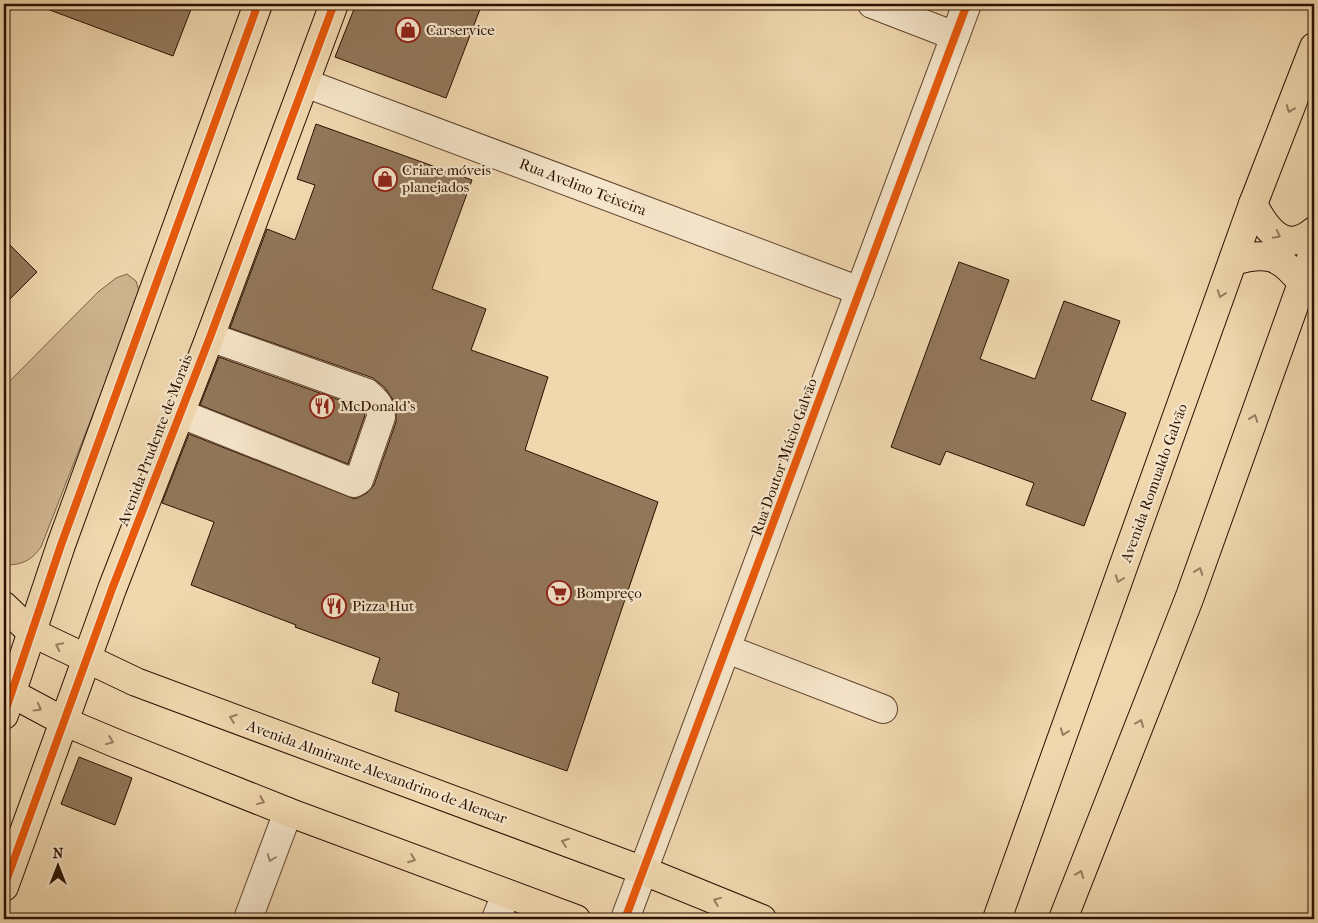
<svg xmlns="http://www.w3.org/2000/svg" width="1318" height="923" viewBox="0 0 1318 923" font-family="'IM FELL French Canon',serif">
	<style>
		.green { fill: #cfb590; stroke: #7e6248 }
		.building { fill: #92775a; stroke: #2c1000 }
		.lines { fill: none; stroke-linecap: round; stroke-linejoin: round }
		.minor-casing { stroke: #5d422c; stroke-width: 30 }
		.major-casing { stroke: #2c1000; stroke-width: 30 }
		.minor { stroke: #f5e5ca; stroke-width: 28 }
		.major { stroke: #f0d7ae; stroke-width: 28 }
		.cycleway-casing { stroke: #f5e5ca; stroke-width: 11 }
		.cycleway { stroke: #e8590c; stroke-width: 8 }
		.oneway { stroke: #987d60 }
		.oneway2 { stroke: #9b856f }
		.labels { text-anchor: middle; stroke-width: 4.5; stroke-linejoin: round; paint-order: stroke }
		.poi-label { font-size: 15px; fill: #2c1000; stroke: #f5e5ca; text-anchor: start }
		.street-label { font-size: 15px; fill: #2c1000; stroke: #f5e5ca }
	</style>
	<rect width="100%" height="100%" fill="#f0d7ae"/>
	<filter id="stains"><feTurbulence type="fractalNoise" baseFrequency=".004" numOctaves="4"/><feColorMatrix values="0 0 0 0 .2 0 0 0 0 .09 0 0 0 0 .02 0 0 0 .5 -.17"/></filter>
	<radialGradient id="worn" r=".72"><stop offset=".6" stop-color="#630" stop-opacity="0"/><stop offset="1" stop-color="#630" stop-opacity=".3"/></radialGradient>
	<path class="green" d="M127,274L136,281L140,294L41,547C31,561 22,565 4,565V387L98,292L116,278Z"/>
	<g class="building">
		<path d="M39,4H193L173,56L39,6Z"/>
		<path d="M356,4H482L446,98L335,57Z"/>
		<path d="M316,124L472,180L432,289L486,309L471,350L548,377L525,450L658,502L567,771L395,711L399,693L372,683L380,658L295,627L296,625L191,585L214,522L162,503L189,434L355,499L367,493L374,485L396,422V410L392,398L384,387L373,378L230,328L267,229L295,240L315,185L297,179Z"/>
		<path d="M4,239L37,272L4,305Z"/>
		<path d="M959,262L1009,280L980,359L1035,379L1064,301L1120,321L1091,400L1126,413L1084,526L1026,505L1034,483L946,451L940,465L891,447Z"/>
		<path d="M219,357L359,407L365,415L348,464L200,405Z"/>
		<path d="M79,757L132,778L115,825L61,804Z"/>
	</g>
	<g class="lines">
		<defs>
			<g id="minor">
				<path d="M872,4L955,36"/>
				<path d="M305,83L860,291"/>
				<path d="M179,413L354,483L359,480L381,417C381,405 375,400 367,393L210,337"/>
				<path d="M727,649L883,709"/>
				<path d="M248,919L288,812"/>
				<path d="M496,919L506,894"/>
				<path d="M625,919L967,4"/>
			</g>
			<g id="major">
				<path d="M1253,204C1266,230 1285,255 1314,231"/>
				<path d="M1233,261C1267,251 1280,255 1302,283"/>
				<path d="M4,606L31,632L136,682L644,871L762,919"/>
				<path d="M4,686L11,693L65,722L115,743L288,812L576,919"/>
				<path d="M4,715L61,545L258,4"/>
				<path d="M4,887L112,589L210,337L334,4"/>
				<path d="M997,919L1253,204L1314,47"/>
				<path d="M1063,919L1189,599L1314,250"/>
			</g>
		</defs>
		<use href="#minor" class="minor-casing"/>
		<use href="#major" class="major-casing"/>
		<use href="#minor" class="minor"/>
		<use href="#major" class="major"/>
		<defs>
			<g id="cycleway">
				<path d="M4,715L61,545L258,4"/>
				<path d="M4,887L112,589L210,337L334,4"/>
				<path d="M625,919L967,4"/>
			</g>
		</defs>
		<use href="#cycleway" class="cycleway-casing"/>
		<use href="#cycleway" class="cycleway"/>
	</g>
	<defs><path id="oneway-chevron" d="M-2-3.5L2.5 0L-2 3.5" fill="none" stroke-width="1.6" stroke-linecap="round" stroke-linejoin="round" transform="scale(1.25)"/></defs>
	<g class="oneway">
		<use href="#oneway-chevron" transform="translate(1290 109) rotate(111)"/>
		<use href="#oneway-chevron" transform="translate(1277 235) rotate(27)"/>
		<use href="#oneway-chevron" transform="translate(1221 294) rotate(110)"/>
		<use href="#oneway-chevron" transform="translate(1254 418) rotate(-70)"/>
		<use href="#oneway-chevron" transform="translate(1199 571) rotate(-70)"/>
		<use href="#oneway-chevron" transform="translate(1119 579) rotate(110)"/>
		<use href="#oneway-chevron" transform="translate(59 646) rotate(-154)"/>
		<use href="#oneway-chevron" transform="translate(38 708) rotate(29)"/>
		<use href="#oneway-chevron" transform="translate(233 718) rotate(-160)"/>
		<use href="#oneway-chevron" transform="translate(1140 723) rotate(-68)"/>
		<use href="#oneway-chevron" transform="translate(1064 732) rotate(110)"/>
		<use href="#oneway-chevron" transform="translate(110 741) rotate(22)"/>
		<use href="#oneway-chevron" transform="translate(261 801) rotate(22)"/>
		<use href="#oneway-chevron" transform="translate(565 842) rotate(-160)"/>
		<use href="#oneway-chevron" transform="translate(412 859) rotate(21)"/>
		<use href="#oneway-chevron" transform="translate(1080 874) rotate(-68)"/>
		<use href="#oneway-chevron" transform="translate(717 901) rotate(-158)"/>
	</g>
	<use class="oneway2" href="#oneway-chevron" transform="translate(271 858) rotate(111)"/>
	<defs>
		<symbol id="shop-ring" viewBox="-11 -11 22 22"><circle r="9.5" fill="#f5e5ca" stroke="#8f2418" stroke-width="1.5"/><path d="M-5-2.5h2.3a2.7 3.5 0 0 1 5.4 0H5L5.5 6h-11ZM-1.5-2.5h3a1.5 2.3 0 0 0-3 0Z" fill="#8f2418"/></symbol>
		<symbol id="restaurant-ring" viewBox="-11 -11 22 22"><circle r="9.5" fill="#f5e5ca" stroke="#8f2418" stroke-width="1.5"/><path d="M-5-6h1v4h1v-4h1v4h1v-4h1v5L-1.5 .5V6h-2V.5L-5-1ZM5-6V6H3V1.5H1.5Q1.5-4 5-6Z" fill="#8f2418"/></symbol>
		<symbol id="supermarket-ring" viewBox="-11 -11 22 22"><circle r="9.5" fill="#f5e5ca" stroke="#8f2418" stroke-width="1.5"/><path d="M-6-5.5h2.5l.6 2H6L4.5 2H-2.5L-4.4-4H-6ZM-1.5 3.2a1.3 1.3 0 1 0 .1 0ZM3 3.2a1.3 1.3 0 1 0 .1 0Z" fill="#8f2418"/></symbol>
	</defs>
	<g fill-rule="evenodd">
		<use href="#shop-ring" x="394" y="16" width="28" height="28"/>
		<use href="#shop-ring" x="371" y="165" width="28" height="28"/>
		<use href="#restaurant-ring" x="308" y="392" width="28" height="28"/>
		<use href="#supermarket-ring" x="545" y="579" width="28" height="28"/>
		<use href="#restaurant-ring" x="320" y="592" width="28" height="28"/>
	</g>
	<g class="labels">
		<g class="poi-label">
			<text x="426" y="35">Carservice</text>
			<text x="402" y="175">Criare móveis<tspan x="402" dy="17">planejados</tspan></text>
			<text x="340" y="411">McDonald's</text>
			<text x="576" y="598">Bompreço</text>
			<text x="352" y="611">Pizza Hut</text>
		</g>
		<g class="street-label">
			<text transform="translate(583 187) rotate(21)" y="5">Rua Avelino Teixeira</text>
			<text transform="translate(155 440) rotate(-69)" y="5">Avenida Prudente de Morais</text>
			<text transform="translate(784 457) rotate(-70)" y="5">Rua Doutor Múcio Galvão</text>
			<text transform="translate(1154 483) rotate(-70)" y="5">Avenida Romualdo Galvão</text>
			<text transform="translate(377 772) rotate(20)" y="5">Avenida Almirante Alexandrino de Alencar</text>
		</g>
	</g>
	<rect width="1318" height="923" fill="none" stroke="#f0d7ae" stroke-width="20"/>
	<rect x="5" y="5" width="1308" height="913" fill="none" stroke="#2c1000" stroke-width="2.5"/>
	<rect x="10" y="10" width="1298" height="903" fill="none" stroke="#2c1000"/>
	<g transform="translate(58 866)" stroke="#f5e5ca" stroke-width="4" paint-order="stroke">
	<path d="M0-4L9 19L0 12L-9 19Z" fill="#2c1000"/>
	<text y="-8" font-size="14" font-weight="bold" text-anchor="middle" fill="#2c1000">N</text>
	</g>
	<rect width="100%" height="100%" filter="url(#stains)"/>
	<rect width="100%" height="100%" fill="url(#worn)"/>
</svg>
